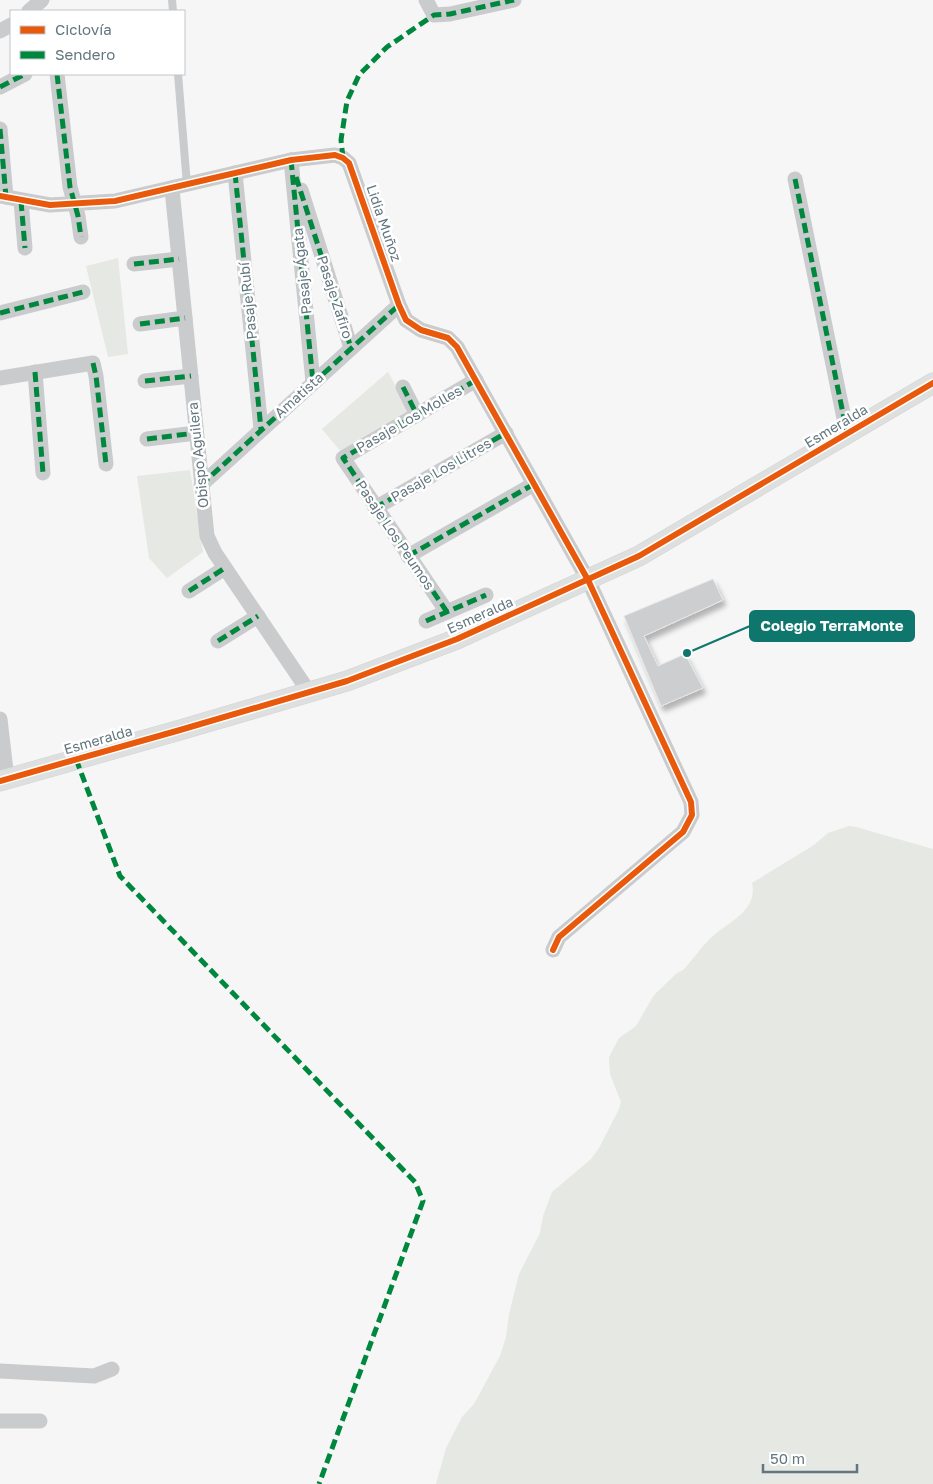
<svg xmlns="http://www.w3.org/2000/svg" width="933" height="1484" viewBox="0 0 933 1484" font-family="'Golos Text',sans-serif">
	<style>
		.green { fill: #e6e8e3 }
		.building { fill: #cccecf; stroke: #e6e6e6; filter: url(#shadow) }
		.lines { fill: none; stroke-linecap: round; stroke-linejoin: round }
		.secondary-casing { stroke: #d2d3d4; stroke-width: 21 }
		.lane { stroke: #c9cbcc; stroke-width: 8 }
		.street { stroke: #c9cbcc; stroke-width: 15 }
		.secondary { stroke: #dedfdf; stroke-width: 20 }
		.quiet { stroke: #00873e; stroke-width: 5; stroke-dasharray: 10 5; stroke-linecap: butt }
		.cycleway-casing { stroke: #fff; stroke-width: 9 }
		.cycleway { stroke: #e8590c; stroke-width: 6 }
		.labels { text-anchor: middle; stroke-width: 5; stroke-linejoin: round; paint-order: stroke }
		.street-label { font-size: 14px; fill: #63767f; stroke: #fff }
		.leader { fill: none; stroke: #0f766e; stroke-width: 2 }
		.callout-dot { fill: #0f766e; stroke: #fff; stroke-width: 2 }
		.callout { fill: #0f766e; stroke: #0f766e; stroke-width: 2 }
		.callout-label { font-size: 15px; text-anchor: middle; font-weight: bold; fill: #fff }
	</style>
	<defs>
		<filter id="shadow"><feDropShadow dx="3" dy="5.5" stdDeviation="2.5" flood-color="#0004"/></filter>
	</defs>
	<rect width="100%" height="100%" fill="#f6f6f6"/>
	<g class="green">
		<path d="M118,258L128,354L108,357L86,266Z"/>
		<path d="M388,372L411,414L343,454L322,429Z"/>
		<path d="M190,470L203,552L167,578L149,558L137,476Z"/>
		<path d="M849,826L856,827L933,849V1484H436L446,1448L462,1417L474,1404L500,1356L506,1337L509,1314L519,1274L540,1233L543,1216L552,1192L591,1159L599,1148L619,1109L621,1102L610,1074L609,1057L619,1038L636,1026L654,995L677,973L683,970C694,959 702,945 714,935C731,921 758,909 752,883L814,845L828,833Z"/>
	</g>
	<path class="building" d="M713,579L723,600L644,636L658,666L685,654L703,688L661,706L624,616Z"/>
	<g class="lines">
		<defs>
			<path id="secondary" d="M0,781L180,730L347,681L457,639L639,556L933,383"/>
		</defs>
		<use href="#secondary" class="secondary-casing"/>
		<g class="lane">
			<path d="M172,0L173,11"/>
			<path d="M178,74L187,185"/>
		</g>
		<g class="street">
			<path d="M426,0L434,15L450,14L514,0"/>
			<path d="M29,11L42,0"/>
			<path d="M0,31L11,25"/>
			<path d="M57,74L70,187L78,216L81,237"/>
			<path d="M0,87L25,74"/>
			<path d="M0,129L6,197"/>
			<path d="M291,160L313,382"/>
			<path d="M235,173L261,429"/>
			<path d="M795,179L847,433"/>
			<path d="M172,189L207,536L215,553L309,692"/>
			<path d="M301,190L351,348"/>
			<path d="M0,196L50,205L115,201L291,160L335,155L343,158L349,163L399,305L406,320L421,330L448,338L457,347L588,580L691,802L692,815L683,832L559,937L553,950"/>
			<path d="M21,201L25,248"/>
			<path d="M134,264L179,259"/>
			<path d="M0,313L83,292"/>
			<path d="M140,324L185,318"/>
			<path d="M35,372L43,473"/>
			<path d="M0,378L93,363L96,376L106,464"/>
			<path d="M145,381L191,376"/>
			<path d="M403,387L417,415"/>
			<path d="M147,439L196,433"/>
			<path d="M201,485L399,305"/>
			<path d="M375,508L506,433"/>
			<path d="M408,556L534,484"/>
			<path d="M189,591L225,568"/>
			<path d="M447,612L343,458L476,380"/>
			<path d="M426,621L486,595"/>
			<path d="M218,641L258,616"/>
			<path d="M0,719L7,779"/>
			<path d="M0,1371L94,1376L112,1369"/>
			<path d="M0,1421H40"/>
		</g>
		<use href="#secondary" class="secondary"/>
		<g class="quiet">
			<path d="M57,74L70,187L78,216L81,237"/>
			<path d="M0,87L25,74"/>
			<path d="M0,129L6,197"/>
			<path d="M343,158L341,140L347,101L359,75L387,47L434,15L450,14L514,0"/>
			<path d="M291,160L313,382"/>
			<path d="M235,173L261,429"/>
			<path d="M296,177L351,348"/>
			<path d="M795,179L847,433"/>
			<path d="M21,201L25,248"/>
			<path d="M134,264L179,259"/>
			<path d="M0,313L83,292"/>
			<path d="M140,324L185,318"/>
			<path d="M93,363L96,376L106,464"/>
			<path d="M35,372L43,473"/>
			<path d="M145,381L191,376"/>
			<path d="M403,387L417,415"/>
			<path d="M147,439L196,433"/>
			<path d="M201,485L399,305"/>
			<path d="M375,508L506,433"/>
			<path d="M408,556L534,484"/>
			<path d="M189,591L225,568"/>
			<path d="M447,612L343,458L476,380"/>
			<path d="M426,621L486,595"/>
			<path d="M218,641L258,616"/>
			<path d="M76,759L120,876L415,1182L423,1201L319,1484"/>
		</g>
		<defs>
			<g id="cycleway">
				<path d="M0,196L50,205L115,201L291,160L335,155L343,158L349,163L399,305L406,320L421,330L448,338L457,347L588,580L691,802L692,815L683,832L559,937L553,950"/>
				<path d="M0,781L180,730L347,681L457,639L639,556L933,383"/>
			</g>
		</defs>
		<use href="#cycleway" class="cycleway-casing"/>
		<use href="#cycleway" class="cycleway"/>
	</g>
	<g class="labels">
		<g class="street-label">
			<text transform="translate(384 223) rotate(71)" y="5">Lidia Muñoz</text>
			<text transform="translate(302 271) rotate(-96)" y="5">Pasaje Ágata</text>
			<text transform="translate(335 297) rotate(72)" y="5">Pasaje Zafiro</text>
			<text transform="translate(248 301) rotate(-96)" y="5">Pasaje Rubí</text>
			<text transform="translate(299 395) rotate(-42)" y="5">Amatista</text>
			<text transform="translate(409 419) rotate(-30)" y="5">Pasaje Los Molles</text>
			<text transform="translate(836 426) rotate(-31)" y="5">Esmeralda</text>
			<text transform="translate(198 455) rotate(-96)" y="5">Obispo Aguilera</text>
			<text transform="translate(441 470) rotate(-30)" y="5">Pasaje Los Litres</text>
			<text transform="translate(395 535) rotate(56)" y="5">Pasaje Los Peumos</text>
			<text transform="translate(480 615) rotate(-24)" y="5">Esmeralda</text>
			<text transform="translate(98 740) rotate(-16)" y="5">Esmeralda</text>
		</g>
	</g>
	<path class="leader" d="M687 653L750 626"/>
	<circle class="callout-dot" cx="687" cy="653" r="5"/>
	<rect class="callout" x="750" y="611" width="164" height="30" rx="5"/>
	<g class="callout-label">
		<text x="832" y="631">Colegio TerraMonte</text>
	</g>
	<rect x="10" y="10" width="175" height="65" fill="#ffffff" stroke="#c1c8cc"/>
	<rect x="20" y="26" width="25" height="8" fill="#e8590c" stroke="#c1c8cc"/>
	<text x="55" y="35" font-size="15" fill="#63767f">Ciclovía</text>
	<rect x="20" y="51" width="25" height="8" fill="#00873e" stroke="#c1c8cc"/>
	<text x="55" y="60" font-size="15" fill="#63767f">Sendero</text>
	<path d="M763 1464v8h94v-8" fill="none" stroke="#63767f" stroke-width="2.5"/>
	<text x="770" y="1464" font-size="15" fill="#63767f" stroke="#ffffff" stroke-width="4" paint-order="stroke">50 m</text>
</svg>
